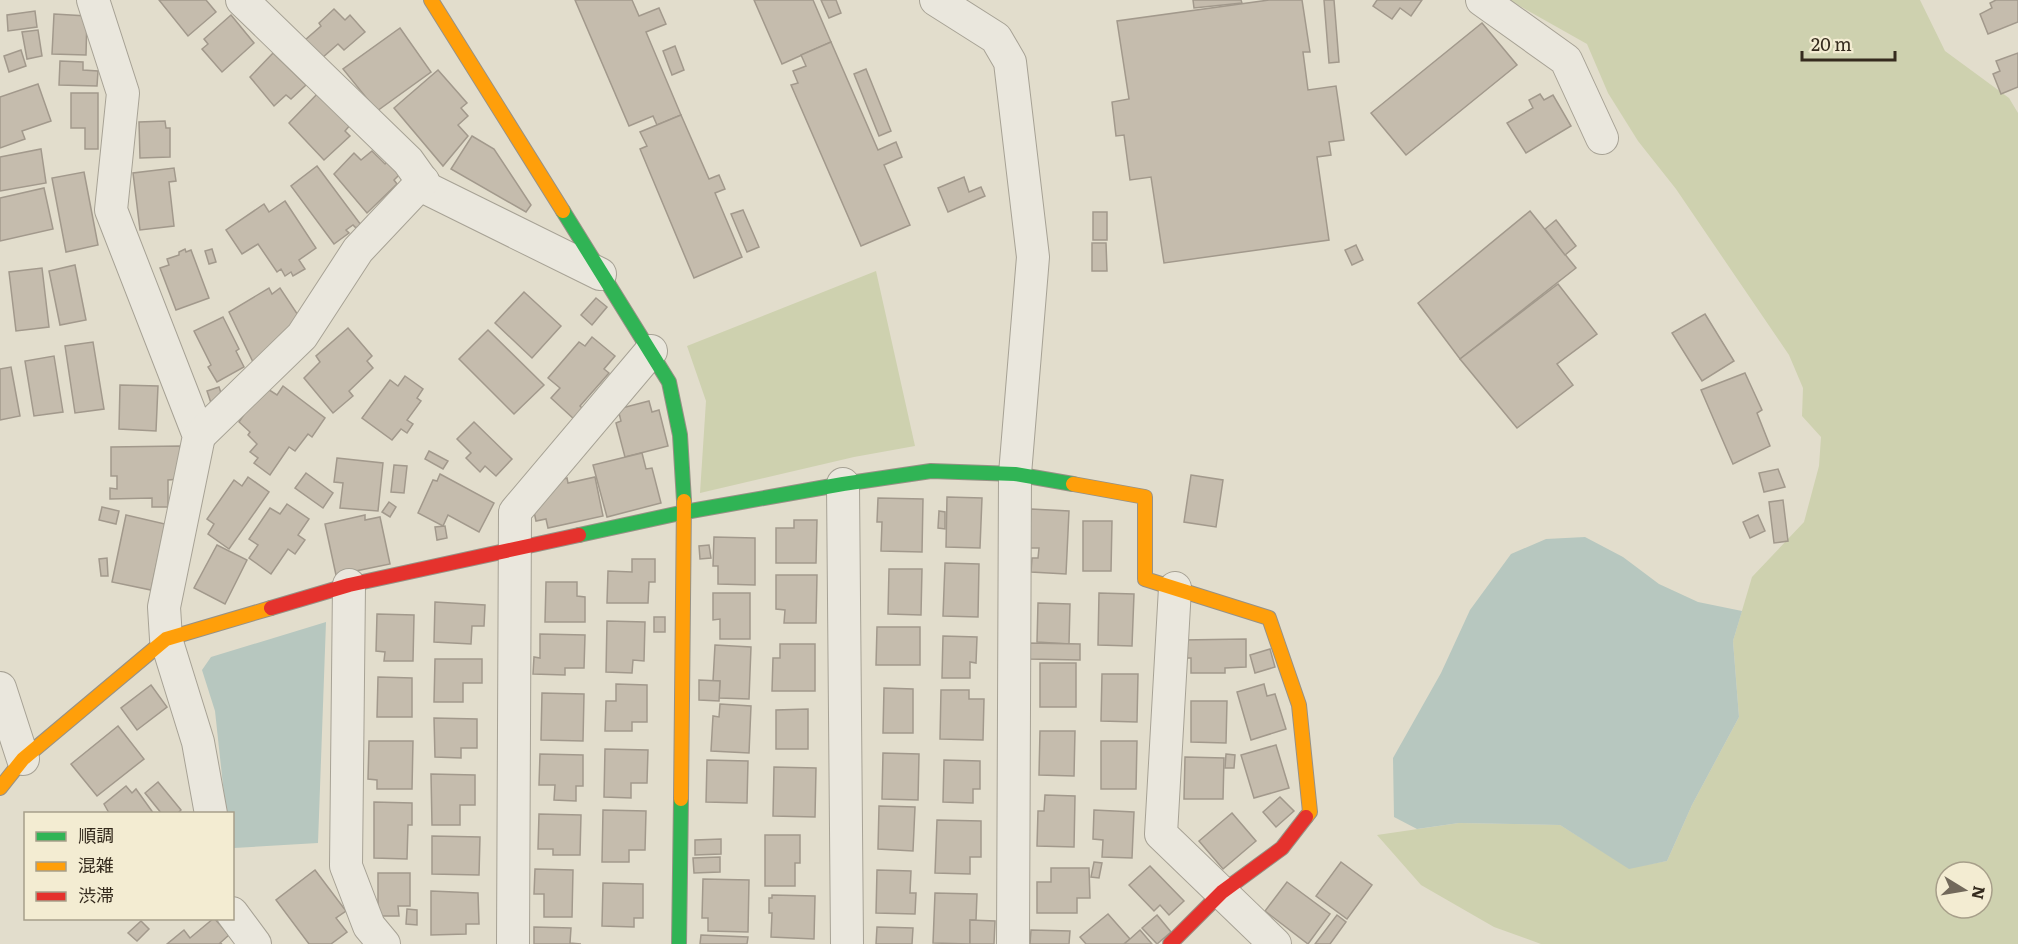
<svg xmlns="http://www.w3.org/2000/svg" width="2018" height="944" viewBox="0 0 2018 944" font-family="Literata,'Noto Sans JP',serif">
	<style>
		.green { fill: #ced1af; fill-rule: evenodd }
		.water { fill: #b7c7bf }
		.building { fill: #c5bcad; stroke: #a2998c; stroke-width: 1.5 }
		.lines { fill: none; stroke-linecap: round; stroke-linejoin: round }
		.street-casing { stroke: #a7a295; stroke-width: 34 }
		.fast-casing { stroke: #979185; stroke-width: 16 }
		.slow-casing { stroke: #979185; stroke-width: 16 }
		.jam-casing { stroke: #979185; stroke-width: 16 }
		.street { stroke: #eae7dd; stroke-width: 32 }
		.fast { stroke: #30b455; stroke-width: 14 }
		.slow { stroke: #ff9f0a; stroke-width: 14 }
		.jam { stroke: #e5322d; stroke-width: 14 }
	</style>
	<rect width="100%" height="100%" fill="#e2ddcc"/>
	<g class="green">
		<path d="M1509,0H1920L1945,51L2009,98L2018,113V944H1541L1494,927L1421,885L1377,835L1459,823L1560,825L1629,868L1667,861L1692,805L1739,717L1733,641L1752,577L1804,522L1819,466L1821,437L1802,416L1803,388L1789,355L1676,189L1638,141L1608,93L1587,44ZM1946,872H1982V908H1946Z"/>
		<path d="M876,271L915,446L854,457L700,493L706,401L687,346Z"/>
	</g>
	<g class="water">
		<path d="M1585,537L1623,557L1659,584L1698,602L1742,611L1733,641L1739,717L1692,805L1667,861L1629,869L1560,825L1459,823L1417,829L1394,817L1393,758L1441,673L1470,610L1511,554L1546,539Z"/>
		<path d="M326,622L318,843L234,848L232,814L226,813L215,711L202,670L211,657Z"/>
	</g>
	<g class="building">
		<path d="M159,0H206L216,12L188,36Z"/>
		<path d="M575,0H632L639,16L659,8L666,24L646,32L681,115L657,125L653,116L629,126Z"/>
		<path d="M754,0H813L831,42L782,64Z"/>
		<path d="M821,0H836L841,13L829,18Z"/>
		<path d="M1193,0H1241L1242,3L1194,8Z"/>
		<path d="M1269,0H1302L1310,52H1303L1308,90L1336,86L1344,140L1329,142L1331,155L1317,157L1329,240L1164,263L1151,177L1130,180L1124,135L1116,136L1112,102L1129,99L1117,21Z"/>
		<path d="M1324,0H1334L1339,62L1329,63Z"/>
		<path d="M1377,0H1422L1411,16L1400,8L1392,19L1373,6Z"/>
		<path d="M1996,0H2018V22L1988,34L1980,14L1992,8L1990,3Z"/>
		<path d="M334,9L345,20L350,15L365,32L344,50L338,44L322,58L305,40L321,26L319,23Z"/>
		<path d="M35,11L37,27L8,31L7,15Z"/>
		<path d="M54,14L87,16L86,55L52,54Z"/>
		<path d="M231,15L254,43L222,72L202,49L208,44L204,39Z"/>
		<path d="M1482,23L1517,65L1406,155L1371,113Z"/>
		<path d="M400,28L431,72L377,111L343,69Z"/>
		<path d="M38,30L42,56L27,59L22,32Z"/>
		<path d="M831,42L878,150L896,142L902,157L884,165L910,225L861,246L791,85L798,83L793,71L806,66L801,55Z"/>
		<path d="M675,46L684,70L672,75L663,51Z"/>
		<path d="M21,50L26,66L9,72L4,56Z"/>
		<path d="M273,53L306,85L291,99L286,95L274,106L250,77Z"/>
		<path d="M2018,53V87L2001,94L1993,74L2000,71L1996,61Z"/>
		<path d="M60,61L83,62V70L98,71L97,86L59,85Z"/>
		<path d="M866,69L891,131L879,136L854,74Z"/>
		<path d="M438,70L467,103L461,108L468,116L458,125L468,136L443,166L394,108Z"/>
		<path d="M38,84L51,121L22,131L25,139L0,148V97Z"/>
		<path d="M320,91L351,124L345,131L350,136L324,160L289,123Z"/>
		<path d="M71,93H98V149H85V128H71Z"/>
		<path d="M1540,94L1544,100L1553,95L1571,126L1526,153L1507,123L1533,108L1529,100Z"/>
		<path d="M681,115L709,179L719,175L725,189L715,193L742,257L694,278L640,149L647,146L640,132Z"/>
		<path d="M165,121L166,128H170V157L140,158L139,122Z"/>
		<path d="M472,136L494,149L531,205L526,212L451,169Z"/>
		<path d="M41,149L46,183L0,191V157Z"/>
		<path d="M372,151L385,164L389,159L402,172L394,180L397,184L367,213L334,174L354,153L361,160Z"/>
		<path d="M317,166L361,225L356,228L353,225L346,230L349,233L334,244L291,186Z"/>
		<path d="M174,168L176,181L169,182L174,226L140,230L133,173Z"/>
		<path d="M84,172L98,245L66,252L52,178Z"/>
		<path d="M964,177L969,192L981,187L985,196L948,212L938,188Z"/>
		<path d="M44,188L53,229L0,241V198Z"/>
		<path d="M285,201L316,248L299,260L305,269L293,276L291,272L285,276L281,269L277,272L258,244L242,254L226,230L264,204L269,212Z"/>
		<path d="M743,210L759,247L747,252L731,214Z"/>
		<path d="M1530,211L1576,268L1460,359L1418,303Z"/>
		<rect x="1093" y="212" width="14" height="28"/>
		<path d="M1556,220L1576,246L1565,255L1545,229Z"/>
		<path d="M1092,243H1106L1107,271H1092Z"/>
		<path d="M1356,245L1363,260L1352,265L1345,250Z"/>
		<path d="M185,249L186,252L191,250L209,298L176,310L160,268L169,265L167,259L179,255V252Z"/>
		<path d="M212,249L216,262L209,264L205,251Z"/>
		<path d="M75,265L86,320L60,325L49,271Z"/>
		<path d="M42,268L49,327L16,331L9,272Z"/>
		<path d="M1558,284L1597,334L1557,364L1573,385L1517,428L1460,359Z"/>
		<path d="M269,288L272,294L280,288L302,321L253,362L229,312Z"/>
		<path d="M524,292L561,326L532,358L495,323Z"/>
		<path d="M596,298L607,307L592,325L581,315Z"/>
		<path d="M1705,314L1734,361L1702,381L1672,333Z"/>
		<path d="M223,317L239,349L236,351L244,367L217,382L208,367L211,365L194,331Z"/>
		<path d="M348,328L372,356L367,361L373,368L349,391L353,396L333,413L304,378L320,362L316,356Z"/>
		<path d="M488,330L544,385L514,414L459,359Z"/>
		<path d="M592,337L615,356L604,369L609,373L580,406L584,410L575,420L551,398L560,388L548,378L579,342L585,346Z"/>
		<path d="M93,342L104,409L75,413L65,346Z"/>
		<path d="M54,356L63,412L34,416L25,361Z"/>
		<path d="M11,367L20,416L0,420V369Z"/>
		<path d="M1745,373L1762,410L1757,413L1770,446L1733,464L1701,390Z"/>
		<path d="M405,376L423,389L417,398L421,401L407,420L413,424L407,433L401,429L392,440L362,418L390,380L398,386Z"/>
		<path d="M120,385L158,386L156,431L119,429Z"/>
		<path d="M263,386L277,395L283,386L325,418L312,437L308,434L295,451L289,447L270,475L254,463L258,458L250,452L257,444L248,435L250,432L239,422Z"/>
		<path d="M219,387L223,399L211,403L207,391Z"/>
		<path d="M649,401L652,412L659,410L668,446L625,457L616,423L621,421L618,409Z"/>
		<path d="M474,422L512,459L496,476L485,466L480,472L466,458L471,453L457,439Z"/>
		<path d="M180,446V479L168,480V507H152V498L110,499V488L117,489V476H111V447Z"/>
		<path d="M429,451L448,461L443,469L425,459Z"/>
		<path d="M642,453L646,469L652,468L661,503L607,517L593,465Z"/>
		<path d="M337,458L383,463L378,511L340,508L343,483L334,482Z"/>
		<path d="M394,465L407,466L404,493L391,492Z"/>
		<path d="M1778,469L1785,487L1764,492L1759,473Z"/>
		<path d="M306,473L333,493L323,508L295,488Z"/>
		<path d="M440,474L494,503L479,532L448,515L443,526L418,513L433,480L437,481Z"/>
		<path d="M1191,475L1223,480L1216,527L1184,522Z"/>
		<path d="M248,477L269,492L229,549L208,534L214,524L207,519L234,480L242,486Z"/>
		<path d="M595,477L603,516L548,528L546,519L536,521L533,507L556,481L567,478L568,483Z"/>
		<path d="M947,497L982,498L980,548L946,547Z"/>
		<path d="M878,498L923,499L922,552L881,551L882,522H877Z"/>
		<path d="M1783,500L1788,541L1774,543L1769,502Z"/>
		<path d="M389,502L396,507L390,517L382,512Z"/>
		<path d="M287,504L309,519L298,535L305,540L295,554L288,549L271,574L249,558L258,545L249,539L270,508L280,514Z"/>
		<path d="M102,507L119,511L116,524L99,520Z"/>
		<path d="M1031,509L1069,511L1066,574L1031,572L1032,558H1038L1039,548H1029Z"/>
		<path d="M939,511L945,512V529L938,528Z"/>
		<path d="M126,515L165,524L151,590L112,582Z"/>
		<path d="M365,515V520L380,517L390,564L336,575L325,524Z"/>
		<path d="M1758,515L1765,531L1750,538L1743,522Z"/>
		<path d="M794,520H817L816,563H776V528H794Z"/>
		<path d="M1083,521H1112L1111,571H1083Z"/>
		<path d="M445,526L447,538L437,540L435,527Z"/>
		<path d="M714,537L755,538V585L718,584V566H713Z"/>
		<path d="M217,545L247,560L225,604L194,588Z"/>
		<path d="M709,545L711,558L700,559L699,546Z"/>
		<path d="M107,558L108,576H101L99,559Z"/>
		<path d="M632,559H655V582H649L648,603H607L608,571L632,572Z"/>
		<path d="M945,563L979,564L978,617L943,616Z"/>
		<path d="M889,569H922L921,615L888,614Z"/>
		<path d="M776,575H817L816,623H784L785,610L776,609Z"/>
		<path d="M546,582H577V596L585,597V622H545Z"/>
		<path d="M713,593H750V639H720V619L713,620Z"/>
		<path d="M1099,593L1134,594L1132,646L1098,645Z"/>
		<path d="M435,602L485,605L484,626H472L471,644L434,642Z"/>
		<path d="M1038,603L1070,604L1069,644L1037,642Z"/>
		<path d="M377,614L414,615L413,661H384L385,652L376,651Z"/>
		<rect x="654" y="617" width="11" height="15"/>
		<path d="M607,621L645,622L644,661L633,660L632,673L606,672Z"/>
		<path d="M877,627H920V665H876Z"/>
		<path d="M540,634L585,635L584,668H565V675L533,674L534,657L540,658Z"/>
		<path d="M943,636L977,637L976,663L970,662V678H942Z"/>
		<path d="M1246,639V667L1225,668V673H1191V658H1182V640Z"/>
		<path d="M1028,643L1080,644V660L1028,659Z"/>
		<path d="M780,644H815V691H772L773,658H780Z"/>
		<path d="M715,645L751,647L749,699L719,698L720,681H713Z"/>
		<path d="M1270,649L1275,667L1255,673L1250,655Z"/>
		<path d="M435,659H482V683H463V702H434Z"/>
		<rect x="1040" y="663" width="36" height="44"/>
		<path d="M1102,674H1138L1137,722L1101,721Z"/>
		<path d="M378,677L412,678V717H377Z"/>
		<path d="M699,680L720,681L719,701L699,700Z"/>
		<path d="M616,684L647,685V722H632V731H605L606,701H616Z"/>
		<path d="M1264,684L1267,696L1275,694L1286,729L1251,740L1237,692Z"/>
		<path d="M151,685L167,707L137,730L121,708Z"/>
		<path d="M884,688L913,689V733H883Z"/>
		<path d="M941,690H969V699H984L983,740L940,739Z"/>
		<path d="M542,693L584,694L583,741L541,740Z"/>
		<path d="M1191,701H1227L1226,743L1191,742Z"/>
		<path d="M720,704L751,706L749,753L711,751L713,716L719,717Z"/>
		<path d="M808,709V749H776V710Z"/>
		<path d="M434,718L477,719V748H461V758L435,757Z"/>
		<path d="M118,726L144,759L97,796L71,764Z"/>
		<path d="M1040,731H1075L1074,776L1039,775Z"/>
		<path d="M369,741H413L412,789H377V780L368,779Z"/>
		<path d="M1101,741H1137L1136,789H1101Z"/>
		<path d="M1276,745L1289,788L1254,798L1241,755Z"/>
		<path d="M605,749L648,750L647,783H631V798L604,797Z"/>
		<path d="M883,753L919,754L918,800L882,799Z"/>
		<path d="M540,754L583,755V786H576V801L554,800L555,785H539Z"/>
		<path d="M1226,754L1235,755L1234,768H1225Z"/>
		<path d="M1185,757L1224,758L1223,799H1184Z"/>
		<path d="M707,760L748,761L747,803L706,802Z"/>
		<path d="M944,760L980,761V789H973V803L943,802Z"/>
		<path d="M774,767L816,768L815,817L773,816Z"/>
		<path d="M431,774L475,775V805H460V825H432Z"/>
		<path d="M158,782L181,810L177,814H162L145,793Z"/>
		<path d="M126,786L132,793L136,789L154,814H108L109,813L104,804Z"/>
		<path d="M1045,795L1075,796L1074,847L1037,846L1038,811H1044Z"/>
		<path d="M1280,797L1294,811L1276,827L1263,812Z"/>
		<path d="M374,802L412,803V825H408L407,859L374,858Z"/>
		<path d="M879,806L915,807L913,851L878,849Z"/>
		<path d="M603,810L646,811L645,850H629V862H602Z"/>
		<path d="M1094,810L1134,812L1132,858L1102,857L1103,840L1093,839Z"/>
		<path d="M1232,813L1256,841L1223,869L1199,841Z"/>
		<path d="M539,814L581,815L580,855H553V849H538Z"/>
		<path d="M937,820L981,821V857H970V874L935,873Z"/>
		<path d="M765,835H800V863H795V886H765Z"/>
		<path d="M432,836L480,837L479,875L432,874Z"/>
		<path d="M721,839V854L695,855V840Z"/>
		<path d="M720,857V872L694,873L693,858Z"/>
		<path d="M1094,862L1102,863L1099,878L1091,877Z"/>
		<path d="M1341,862L1372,885L1347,919L1316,896Z"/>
		<path d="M1150,866L1184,901L1169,915L1160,905L1154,911L1129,885Z"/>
		<path d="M1051,868H1089L1090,898H1077V913H1037V882H1051Z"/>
		<path d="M535,869L573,870L572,917H544V894H534Z"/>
		<path d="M315,870L346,911L336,918L347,932L331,944H309L276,900Z"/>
		<path d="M877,870L911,871L910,893H916L915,914L876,913Z"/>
		<path d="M378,873H410V906H398L399,916H378Z"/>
		<path d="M703,879L749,880L748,932L708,931V918H702Z"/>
		<path d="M1287,882L1330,914L1308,944L1265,911Z"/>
		<path d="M603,883L643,884V918H634V927L602,926Z"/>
		<path d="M431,891L478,893L479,924H466V934L431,935Z"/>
		<path d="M935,893L977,894L976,920H970V944L933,943Z"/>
		<path d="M772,895L815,896L814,939L771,937L772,913H769V898H772Z"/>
		<path d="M407,909L417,910V925L406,924Z"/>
		<path d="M1108,914L1130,939L1124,944H1086L1080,937Z"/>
		<path d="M1157,915L1171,932L1157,944L1142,928Z"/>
		<path d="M1337,915L1346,922L1330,944H1315Z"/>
		<path d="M214,918L229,935L220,943L222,944H167L184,930L190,938Z"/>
		<path d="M970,920L995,921L994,944H970Z"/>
		<path d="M141,921L149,929L137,941L128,933Z"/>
		<path d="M534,927L571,928L570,943L581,944H534Z"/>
		<path d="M877,927L913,928L912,944H876Z"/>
		<path d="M1031,930L1070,931L1069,944H1030Z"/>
		<path d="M1140,930L1152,944H1124L1130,939Z"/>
		<path d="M701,935L748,937L747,944H700Z"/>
	</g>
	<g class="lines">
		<defs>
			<g id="street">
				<path d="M93,0L123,93L111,210L199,436L164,607L166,639L198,742L211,814"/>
				<path d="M242,0L408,161L428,189L600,274"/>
				<path d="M936,0L996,38L1010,62L1033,257L1015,474L1013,944"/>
				<path d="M1482,0L1566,60L1602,138"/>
				<path d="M199,436L302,336L358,250L423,181"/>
				<path d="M843,484L847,944"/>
				<path d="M349,585L346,866L369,926L384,944"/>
				<path d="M1175,588L1161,834L1275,944"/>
				<path d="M0,688L23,759"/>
				<path d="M232,913L255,944"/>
				<path d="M513,944L515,512L651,351"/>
			</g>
			<g id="fast">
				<path d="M563,211L669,382L680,435L684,501"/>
				<path d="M579,535L685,512L843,484L931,471L1015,474L1073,484"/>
				<path d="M679,944L681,799"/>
			</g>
			<g id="slow">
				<path d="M431,0L563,211"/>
				<path d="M1073,484L1145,497V579L1269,618L1299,705L1310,812L1306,817"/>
				<path d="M0,788L23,759L166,639L271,608"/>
				<path d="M681,799L684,501"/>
			</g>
			<g id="jam">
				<path d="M271,608L349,585L579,535"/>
				<path d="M1170,944L1222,892L1282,848L1306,817"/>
			</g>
		</defs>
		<use href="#street" class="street-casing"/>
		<use href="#fast" class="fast-casing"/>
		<use href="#slow" class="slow-casing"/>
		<use href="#jam" class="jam-casing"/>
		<use href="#street" class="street"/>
		<use href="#fast" class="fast"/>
		<use href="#slow" class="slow"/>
		<use href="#jam" class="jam"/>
	</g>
	<rect x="24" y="812" width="210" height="108" fill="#f3ecd2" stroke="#a79f8a" stroke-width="1.5"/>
	<rect x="36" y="832" width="30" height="9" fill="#30b455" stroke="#a79f8a" stroke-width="1.5"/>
	<text x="78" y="842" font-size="18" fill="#352b1e">順調</text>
	<rect x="36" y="862" width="30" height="9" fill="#ff9f0a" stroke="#a79f8a" stroke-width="1.5"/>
	<text x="78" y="872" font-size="18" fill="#352b1e">混雑</text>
	<rect x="36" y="892" width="30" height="9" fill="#e5322d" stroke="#a79f8a" stroke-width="1.5"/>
	<text x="78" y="902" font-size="18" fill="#352b1e">渋滞</text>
	<g transform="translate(1964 890) rotate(101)"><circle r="28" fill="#f3ecd2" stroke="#a79f8a" stroke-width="1.5"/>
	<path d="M0-4.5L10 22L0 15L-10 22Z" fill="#72695b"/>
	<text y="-9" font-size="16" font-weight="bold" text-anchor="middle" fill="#352b1e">N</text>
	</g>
	<path d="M1802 51v9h93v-9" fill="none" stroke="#352b1e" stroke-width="3"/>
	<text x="1811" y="51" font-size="18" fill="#352b1e" stroke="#f3ecd2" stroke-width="4.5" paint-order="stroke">20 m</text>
</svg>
